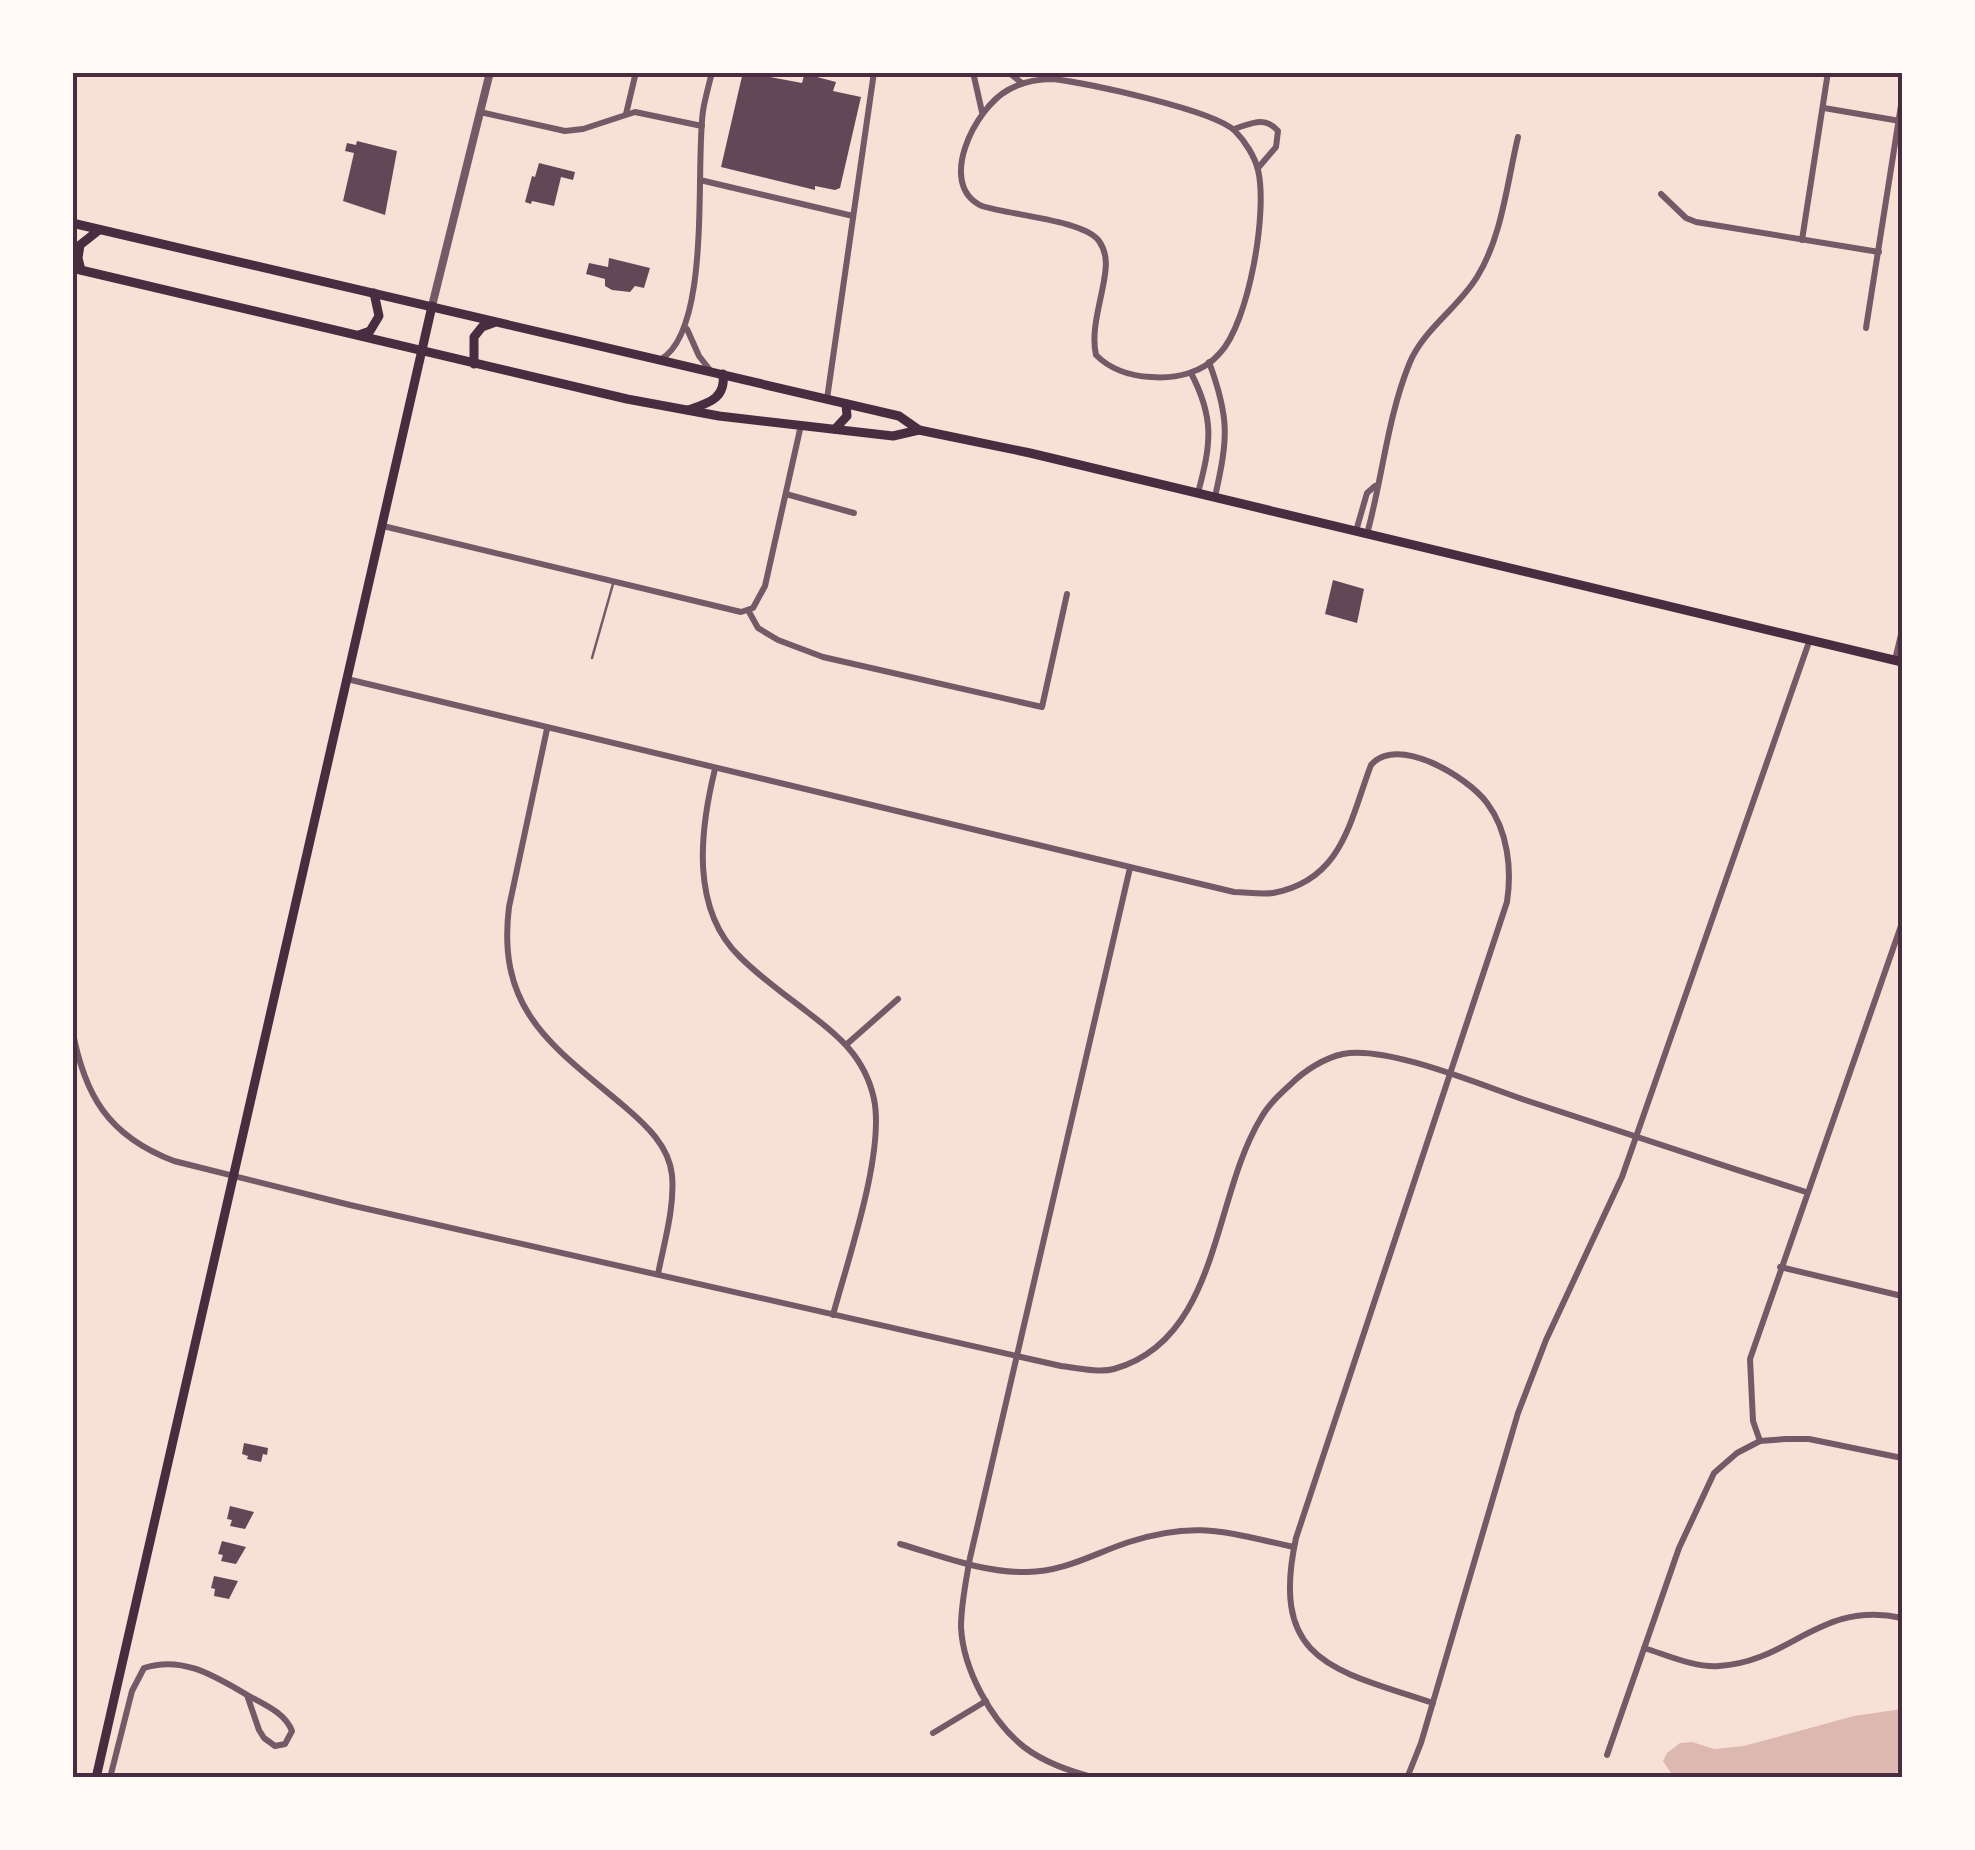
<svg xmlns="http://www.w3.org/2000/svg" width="1975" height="1850" viewBox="0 0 1975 1850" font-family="'Fira Sans Condensed',sans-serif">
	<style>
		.water { fill: #dcb8b0 }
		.building { fill: #644757 }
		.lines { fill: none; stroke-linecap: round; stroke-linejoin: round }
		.service { stroke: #755966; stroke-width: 2.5 }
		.minor { stroke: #755966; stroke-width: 6 }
		.tertiary { stroke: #755966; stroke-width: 8 }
		.secondary { stroke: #4a2c40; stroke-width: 9 }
		.neatline { fill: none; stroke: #4a2c40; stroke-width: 4 }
	</style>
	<rect width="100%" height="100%" fill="#f7e1d7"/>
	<path class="water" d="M1902,1709V1762L1895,1777H1679L1671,1773L1663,1761L1667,1753L1680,1743L1692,1742L1714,1749L1744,1746L1854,1716Z"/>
	<g class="building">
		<path d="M743,72L802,83L805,72H818L817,77L836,82L833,91L861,97L840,188L835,190L815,186V190L721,167Z"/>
		<path d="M357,141L397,151L385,215L343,201L354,153L345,151L347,143L356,145Z"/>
		<path d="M539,163L575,172L573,180L561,177L554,206L532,201L531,204L525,202L532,176L535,177Z"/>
		<path d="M609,258L650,268L644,288L635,286L630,292L612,290L605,286V279L586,274L589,263L608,267Z"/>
		<path d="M1333,580L1364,589L1357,623L1325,614Z"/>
		<path d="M244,1443L268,1448L267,1455L263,1454L261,1462L247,1459L248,1456L242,1454Z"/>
		<path d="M230,1506L254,1512L245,1529L230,1526L232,1520L227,1519Z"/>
		<path d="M222,1541L246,1547L236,1564L221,1561L223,1555L218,1554Z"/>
		<path d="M214,1576L238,1581L229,1599L214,1596L215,1589L211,1588Z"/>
	</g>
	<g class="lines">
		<path class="service" d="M592,658L613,584"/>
		<g class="minor">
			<path d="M973,72L982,112"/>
			<path d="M1008,72L1022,83"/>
			<path d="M1053,79C1087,83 1214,110 1235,131C1245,141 1255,157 1258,170C1268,211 1249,322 1220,353C1203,373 1176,379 1151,377C1130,376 1111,370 1096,355C1091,333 1099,308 1103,286C1106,271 1109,255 1099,241C1084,220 1009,215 982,206C936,185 975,108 1008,90C1022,82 1037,79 1053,79Z"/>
			<path d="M1824,108L1900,121"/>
			<path d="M480,112L565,131L583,129L635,112L702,126"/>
			<path d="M626,114L636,72"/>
			<path d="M1234,129C1250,124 1265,115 1278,131L1276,147L1258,168"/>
			<path d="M700,180L853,216"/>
			<path d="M1661,194L1686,218L1696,222L1879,252"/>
			<path d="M1802,240L1828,72"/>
			<path d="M1866,328L1902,99"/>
			<path d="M687,329L699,356L710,370"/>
			<path d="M660,360C712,331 695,167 703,111C705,98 709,85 712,72"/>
			<path d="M1209,362C1230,419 1228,438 1215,497"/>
			<path d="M1191,373C1215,419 1211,444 1198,493"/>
			<path d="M827,399L874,72"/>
			<path d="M786,494L854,513"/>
			<path d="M383,526L741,612L753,608L765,586L801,425"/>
			<path d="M1356,531L1367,493L1375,486"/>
			<path d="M1367,534C1383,476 1387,418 1410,362C1424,329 1458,308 1477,277C1502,237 1507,183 1518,137"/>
			<path d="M748,610L758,628L778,640L823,657L1042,707L1067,594"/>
			<path d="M347,679L1234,892C1246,892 1261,895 1273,893C1343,880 1350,820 1371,765C1397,734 1468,777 1487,803C1508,831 1512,869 1507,902L1296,1538C1269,1663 1335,1670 1433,1703"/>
			<path d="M547,729L509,907C496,1012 554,1047 625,1107C646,1125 669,1146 672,1175C675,1207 664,1243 658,1274"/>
			<path d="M715,769C700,830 690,909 740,957C760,977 784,994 806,1011C838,1035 865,1057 874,1099C885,1153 848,1259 833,1315"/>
			<path d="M72,1028C84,1095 108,1136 174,1161L350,1205L1061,1366C1077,1368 1099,1373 1114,1369C1220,1339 1212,1198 1261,1118C1268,1105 1280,1094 1291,1084C1304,1071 1324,1058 1343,1054C1386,1045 1481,1085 1525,1100C1618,1131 1712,1162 1806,1192"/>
			<path d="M847,1044L898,999"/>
			<path d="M1780,1267L1902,1296"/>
			<path d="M1760,1441L1753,1421L1750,1359L1902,923"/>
			<path d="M900,1544C941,1556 984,1573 1027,1572C1064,1572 1095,1553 1129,1542C1198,1520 1228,1533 1294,1547"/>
			<path d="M1644,1648C1667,1655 1695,1668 1719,1666C1791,1662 1820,1600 1902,1618"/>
			<path d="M933,1733L986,1701"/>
			<path d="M1607,1755L1679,1548L1714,1473L1737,1453L1760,1441L1786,1439H1809L1902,1458"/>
			<path d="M110,1778L132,1691L144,1668C183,1655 216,1677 249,1696C265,1705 285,1713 292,1731L285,1744L275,1746L264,1738L259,1730L247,1695"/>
			<path d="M1095,1778C1070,1771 1045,1763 1024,1747C991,1721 963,1669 961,1627C961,1604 966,1581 970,1558L1130,868"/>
			<path d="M1407,1778L1421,1743L1518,1413L1546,1340L1622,1177L1809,642"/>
		</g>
		<g class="tertiary">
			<path d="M432,306L490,72"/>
			<path d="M1896,660L1902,635"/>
		</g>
		<g class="secondary">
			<path d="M72,223L899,416L919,430"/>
			<path d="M72,268L627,399L719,416L893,436L919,430L1030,453L1902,662"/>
			<path d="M81,270L78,258L80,245L99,230"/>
			<path d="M359,335L370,331L379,316L374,293"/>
			<path d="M474,364V337L482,327L493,323"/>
			<path d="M688,410C708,403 726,399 723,374"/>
			<path d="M835,429L847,416L846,404"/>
			<path d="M96,1778L432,306"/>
		</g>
	</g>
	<rect width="1975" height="1850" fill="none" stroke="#fffaf5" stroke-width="150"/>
	<rect x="75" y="75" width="1825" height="1700" class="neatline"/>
</svg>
